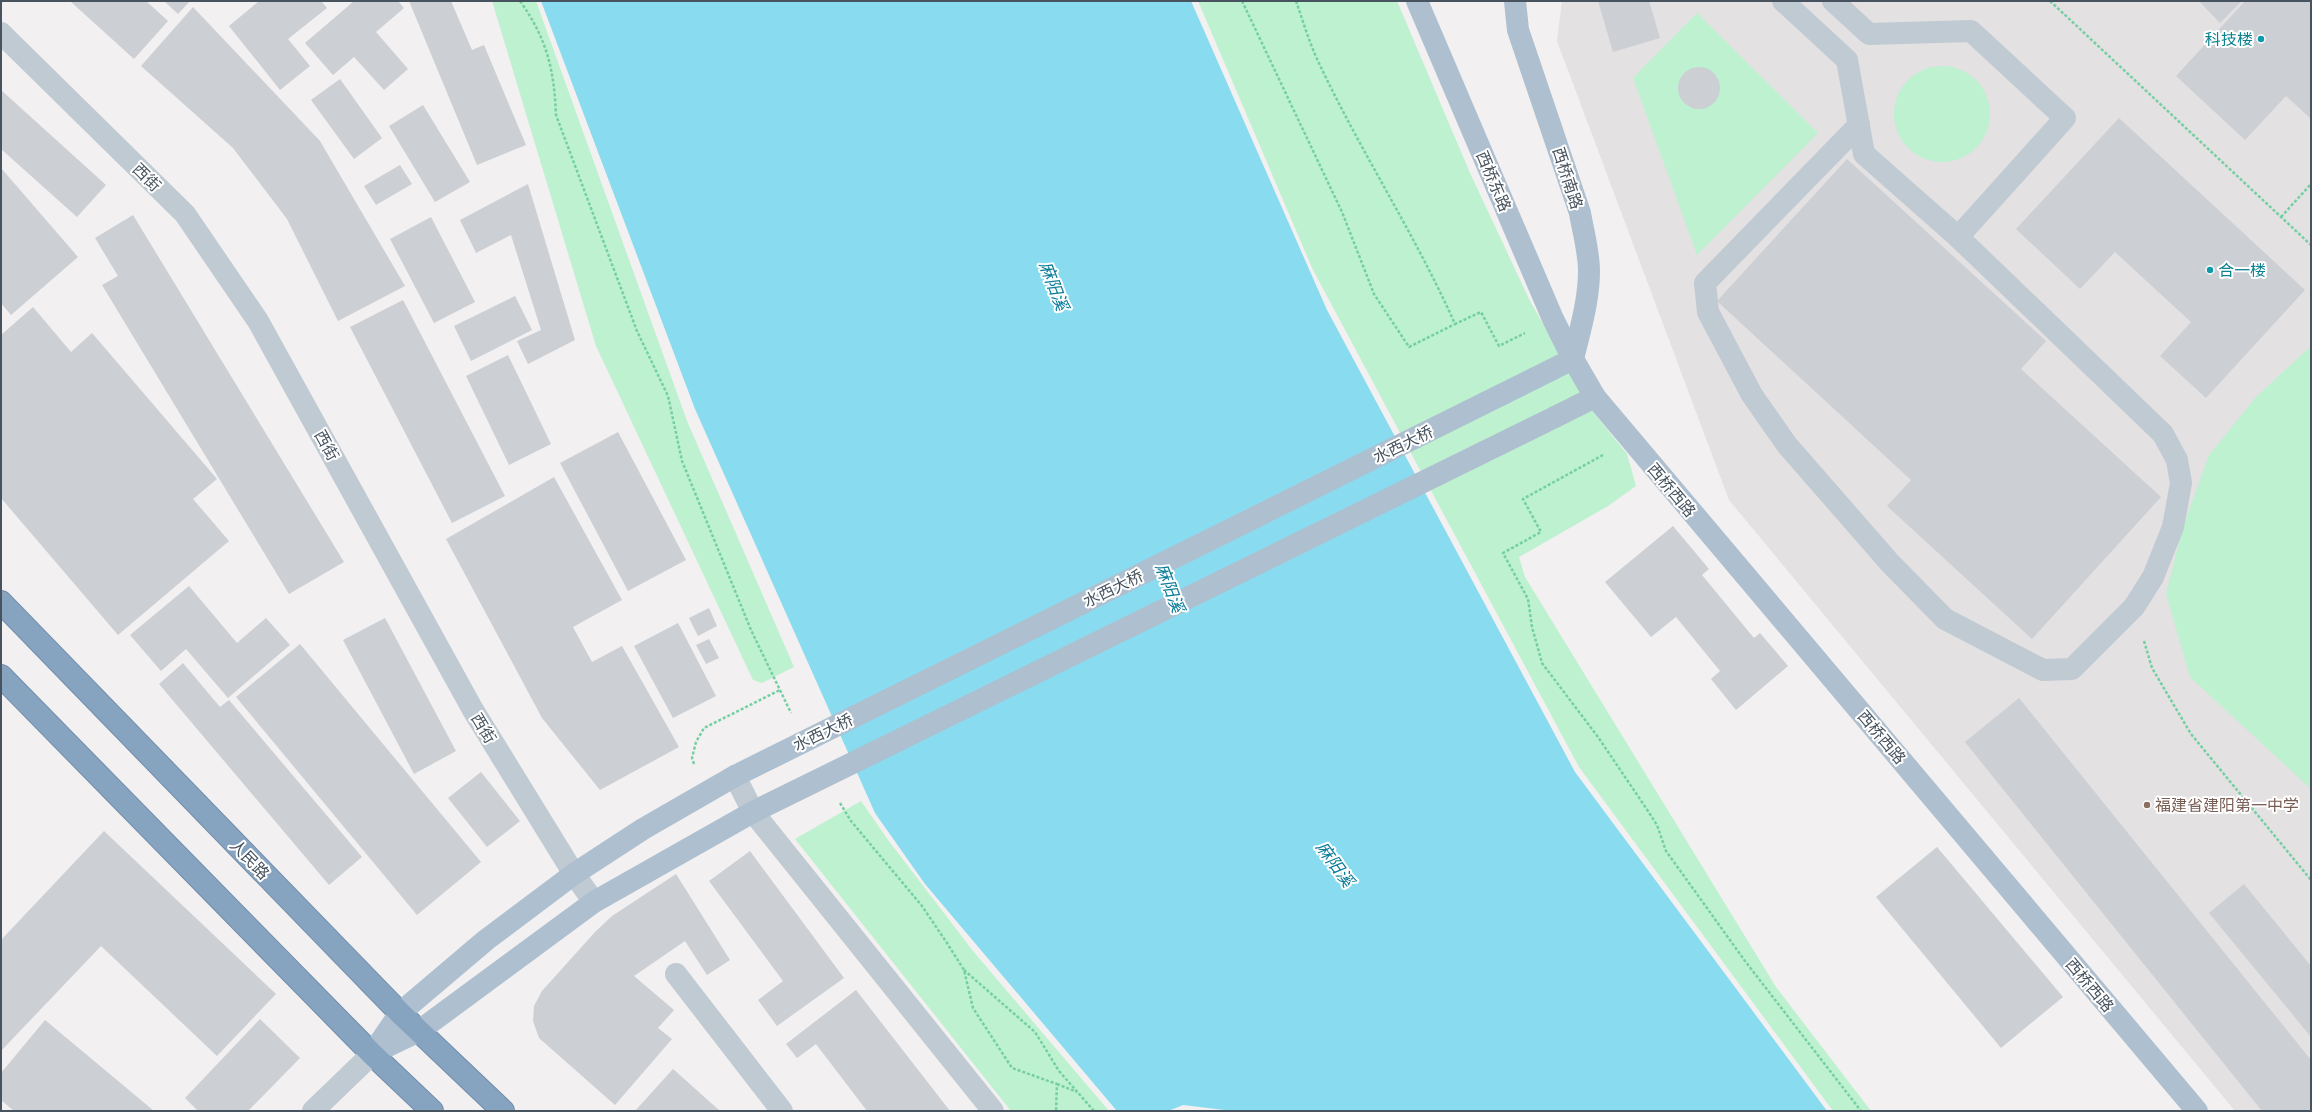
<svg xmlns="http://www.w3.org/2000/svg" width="2312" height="1112" viewBox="0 0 2312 1112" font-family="Jost,'Noto Sans SC',sans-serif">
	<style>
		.education { fill: #e3e1e2 }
		.green { fill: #bdf1d0 }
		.water { fill: #89dbef }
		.building { fill: #cccfd4 }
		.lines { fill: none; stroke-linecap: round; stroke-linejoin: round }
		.highway-casing { stroke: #718eac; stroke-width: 24 }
		.path { stroke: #74d0a2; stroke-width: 2.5; stroke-dasharray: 3 2; stroke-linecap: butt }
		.minor { stroke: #c0cad2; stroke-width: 22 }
		.major { stroke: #aebfcf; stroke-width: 22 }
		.highway { stroke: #86a3c0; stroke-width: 22 }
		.major-bridge { stroke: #aebfcf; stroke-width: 22 }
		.culture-dot { fill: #0f9aa8; stroke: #fff; stroke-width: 1.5 }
		.education-dot { fill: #8d6e63; stroke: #fff; stroke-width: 1.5 }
		.labels { text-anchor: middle; stroke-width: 4; stroke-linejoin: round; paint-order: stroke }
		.culture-label { font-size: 16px; fill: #0d838f; stroke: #fff; text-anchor: end }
		.street-label { font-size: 16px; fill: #47535e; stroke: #fff }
		.education-label { font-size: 16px; fill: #785e54; stroke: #fff; text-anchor: start }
		.water-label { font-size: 17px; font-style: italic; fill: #087c99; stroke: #fff }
	</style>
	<rect width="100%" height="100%" fill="#f2f0f0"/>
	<path class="education" d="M1562,1H2311V1111H2235L1729,500L1557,41Z"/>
	<g class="green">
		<path d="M492,1H536L687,421L794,667L762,683L753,680L596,346Z"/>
		<path d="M1198,1H1397L1470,173L1529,299L1590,408L1627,454L1636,486L1608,506L1519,557L1525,577L1776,987L1871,1111H1833L1579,767L1313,270Z"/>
		<path d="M1697,13L1818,133L1697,255L1633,78Z"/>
		<circle cx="1942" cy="114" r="48"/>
		<path d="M2311,346V789L2190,677L2166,594L2183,527L2209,455L2256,397Z"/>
		<path d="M861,801L888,840L973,951L1109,1111H1011L795,839Z"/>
	</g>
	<path class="water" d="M541,1H1191L1327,310L1575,772L1827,1111H1233L1183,1105L1168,1111H1117L925,884L875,813L695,409Z"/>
	<g class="building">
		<path d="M70,1H146L168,21L134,59Z"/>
		<path d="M164,1H190L178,14Z"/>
		<path d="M259,1H321L327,8L288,39L310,66L280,90L229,26Z"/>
		<path d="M354,1H398L404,8L376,32L408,69L384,90L354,57L333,75L305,43Z"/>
		<path d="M409,1H451L472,50L484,45L526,145L477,165Z"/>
		<path d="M1598,1H1649L1660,38L1613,52Z"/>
		<path d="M2199,1H2242L2220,23Z"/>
		<path d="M2245,1H2311V119L2286,96L2245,140L2176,76Z"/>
		<path d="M193,7L320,141L405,286L338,321L287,219L233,148L141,66Z"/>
		<circle cx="1699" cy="88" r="21"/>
		<path d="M340,79L382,138L354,159L311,100Z"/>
		<path d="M1,90L106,185L77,217L1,149Z"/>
		<path d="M423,105L470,182L435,202L389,126Z"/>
		<path d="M2119,118L2305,290L2206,398L2160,356L2191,322L2115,252L2080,289L2016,229Z"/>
		<path d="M1847,159L2046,341L2021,369L2161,497L2032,639L1887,506L1911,480L1717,301Z"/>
		<path d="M400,165L412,184L376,205L364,186Z"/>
		<path d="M1,168L78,257L11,315L1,303Z"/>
		<path d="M528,184L575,340L528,364L517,341L541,330L511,235L476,253L460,220Z"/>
		<path d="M133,215L344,562L289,594L102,285L118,276L95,238Z"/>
		<path d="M431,217L475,302L434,323L390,239Z"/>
		<path d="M515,296L532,330L471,361L454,326Z"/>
		<path d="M403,300L505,496L452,523L350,327Z"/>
		<path d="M33,307L71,352L92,333L217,479L193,499L229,541L118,635L1,498V335Z"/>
		<path d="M508,355L551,444L509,465L466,376Z"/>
		<path d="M618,432L686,560L628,591L560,463Z"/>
		<path d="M554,477L622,600L573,627L592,662L622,646L679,747L600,790L542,718L446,539Z"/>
		<path d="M1673,526L1709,569L1702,575L1754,638L1760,633L1788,666L1736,710L1711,679L1720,671L1676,617L1651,637L1605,582Z"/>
		<path d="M189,586L237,643L266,618L290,645L228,698L186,649L161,671L130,635Z"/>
		<path d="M709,608L717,626L698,636L689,618Z"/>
		<path d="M385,618L456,751L414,774L343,640Z"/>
		<path d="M678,623L716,696L673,718L634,646Z"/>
		<path d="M709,639L719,658L706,664L696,645Z"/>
		<path d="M300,644L481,862L417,915L236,697Z"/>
		<path d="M183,663L220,707L229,700L362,857L329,885L159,684Z"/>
		<path d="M2019,698L2311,1060V1111H2262L1965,742Z"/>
		<path d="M481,772L520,821L487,847L448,798Z"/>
		<path d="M104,831L276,994L217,1056L101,946L1,1051V940Z"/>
		<path d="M1937,847L2063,997L2001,1048L1876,897Z"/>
		<path d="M750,851L844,978L777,1026L758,1000L783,981L709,881Z"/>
		<path d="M676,874L730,960L707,975L685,941L634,976L674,1010L658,1028L672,1039L615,1105L539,1038L533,1021L534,1006L542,991L595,932L612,916Z"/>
		<path d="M2244,884L2311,966V1037L2209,913Z"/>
		<path d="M856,990L950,1111H867L816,1044L797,1058L786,1044Z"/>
		<path d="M260,1019L300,1058L248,1111H198L185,1098Z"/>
		<path d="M45,1020L154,1111H14L1,1100V1073Z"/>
		<path d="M673,1069L720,1111H635Z"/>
	</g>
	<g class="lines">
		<defs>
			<g id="highway">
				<path d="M1,602L400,1013L503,1111"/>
				<path d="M1,676L372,1054L432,1111"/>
			</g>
		</defs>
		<use href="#highway" class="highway-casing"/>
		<g class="path">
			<path d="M520,1C547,39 554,69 556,115L637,331L668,396L682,461L751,630L791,713"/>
			<path d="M1242,1L1342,212L1374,294L1409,347L1455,324"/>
			<path d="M1296,1C1303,21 1309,42 1318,61C1360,151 1415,234 1455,324L1481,312L1499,346L1525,333"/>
			<path d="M2050,1L2311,245"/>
			<path d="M2281,217L2311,184"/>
			<path d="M1603,455L1523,499L1541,532L1503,553L1528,599L1532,627L1542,663L1598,737L1646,808L1657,825L1666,851L1745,961L1861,1111"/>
			<path d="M2144,641L2152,668L2191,734L2311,880"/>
			<path d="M694,764L692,758L696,742L704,728L780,690"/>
			<path d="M840,803L851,821L922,906L947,943L964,970L973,1008L1012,1068L1057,1084L1056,1111"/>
			<path d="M964,970L1035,1032L1059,1071L1094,1111"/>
			<path d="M1057,1084L1077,1092"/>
		</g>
		<g class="minor">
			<path d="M1783,1L1847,60L1864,154L1958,237L2065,118L1971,31L1869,34L1833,1"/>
			<path d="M1,33L185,214L258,321L473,710L574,874L594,902"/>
			<path d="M1859,125L1705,283L1708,312L1752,395L1787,445L1890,563L1945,619L2043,670L2072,669L2134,607L2153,577L2173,527L2181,483L2177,460L2163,434L1958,237"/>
			<path d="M735,776L753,812L993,1111"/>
			<path d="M676,974L782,1111"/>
			<path d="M313,1111L372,1054"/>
		</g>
		<g class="major">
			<path d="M1417,1L1553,319L1573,359L1595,397L2197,1111"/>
			<path d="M1515,1L1518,30L1580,213C1583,231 1589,252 1589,271C1589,301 1580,330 1573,359"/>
			<path d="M1535,378L1573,359"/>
			<path d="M1555,417L1595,397"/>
			<path d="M373,1053L419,1031L594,902L753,812"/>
			<path d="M372,1054L400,1013L486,940L574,874L643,829L735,776"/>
		</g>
		<use href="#highway" class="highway"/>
		<g class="major-bridge">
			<path d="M735,776L1535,378"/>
			<path d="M753,812L1555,417"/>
		</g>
	</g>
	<g class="culture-dot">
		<circle cx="2261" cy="39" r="4"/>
		<circle cx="2210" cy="270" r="4"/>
	</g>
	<circle class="education-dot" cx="2147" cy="805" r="4"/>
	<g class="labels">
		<g class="culture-label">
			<text x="2253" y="45">科技楼</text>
			<text x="2218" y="276" text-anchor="start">合一楼</text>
		</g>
		<g class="street-label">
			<text transform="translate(147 177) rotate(45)" y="6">西街</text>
			<text transform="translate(1568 178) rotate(72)" y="6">西桥南路</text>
			<text transform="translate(1494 181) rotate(67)" y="6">西桥东路</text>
			<text transform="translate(1403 444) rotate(-26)" y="6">水西大桥</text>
			<text transform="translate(327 445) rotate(61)" y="6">西街</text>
			<text transform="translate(1672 490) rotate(50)" y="6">西桥西路</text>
			<text transform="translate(1113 588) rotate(-26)" y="6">水西大桥</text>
			<text transform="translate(484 728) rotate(59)" y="6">西街</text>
			<text transform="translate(823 732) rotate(-26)" y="6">水西大桥</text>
			<text transform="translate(1882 737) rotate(50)" y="6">西桥西路</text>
			<text transform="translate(250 859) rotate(46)" y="6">人民路</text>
			<text transform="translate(2090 985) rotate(50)" y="6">西桥西路</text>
		</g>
		<g class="education-label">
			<text x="2155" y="811">福建省建阳第一中学</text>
		</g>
		<g class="water-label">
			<text transform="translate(1054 286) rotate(69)" y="6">麻阳溪</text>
			<text transform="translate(1170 588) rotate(69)" y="6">麻阳溪</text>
			<text transform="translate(1335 864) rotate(54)" y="6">麻阳溪</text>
		</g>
	</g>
	<rect width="2312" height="1112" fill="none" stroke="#47535e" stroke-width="4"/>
</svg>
